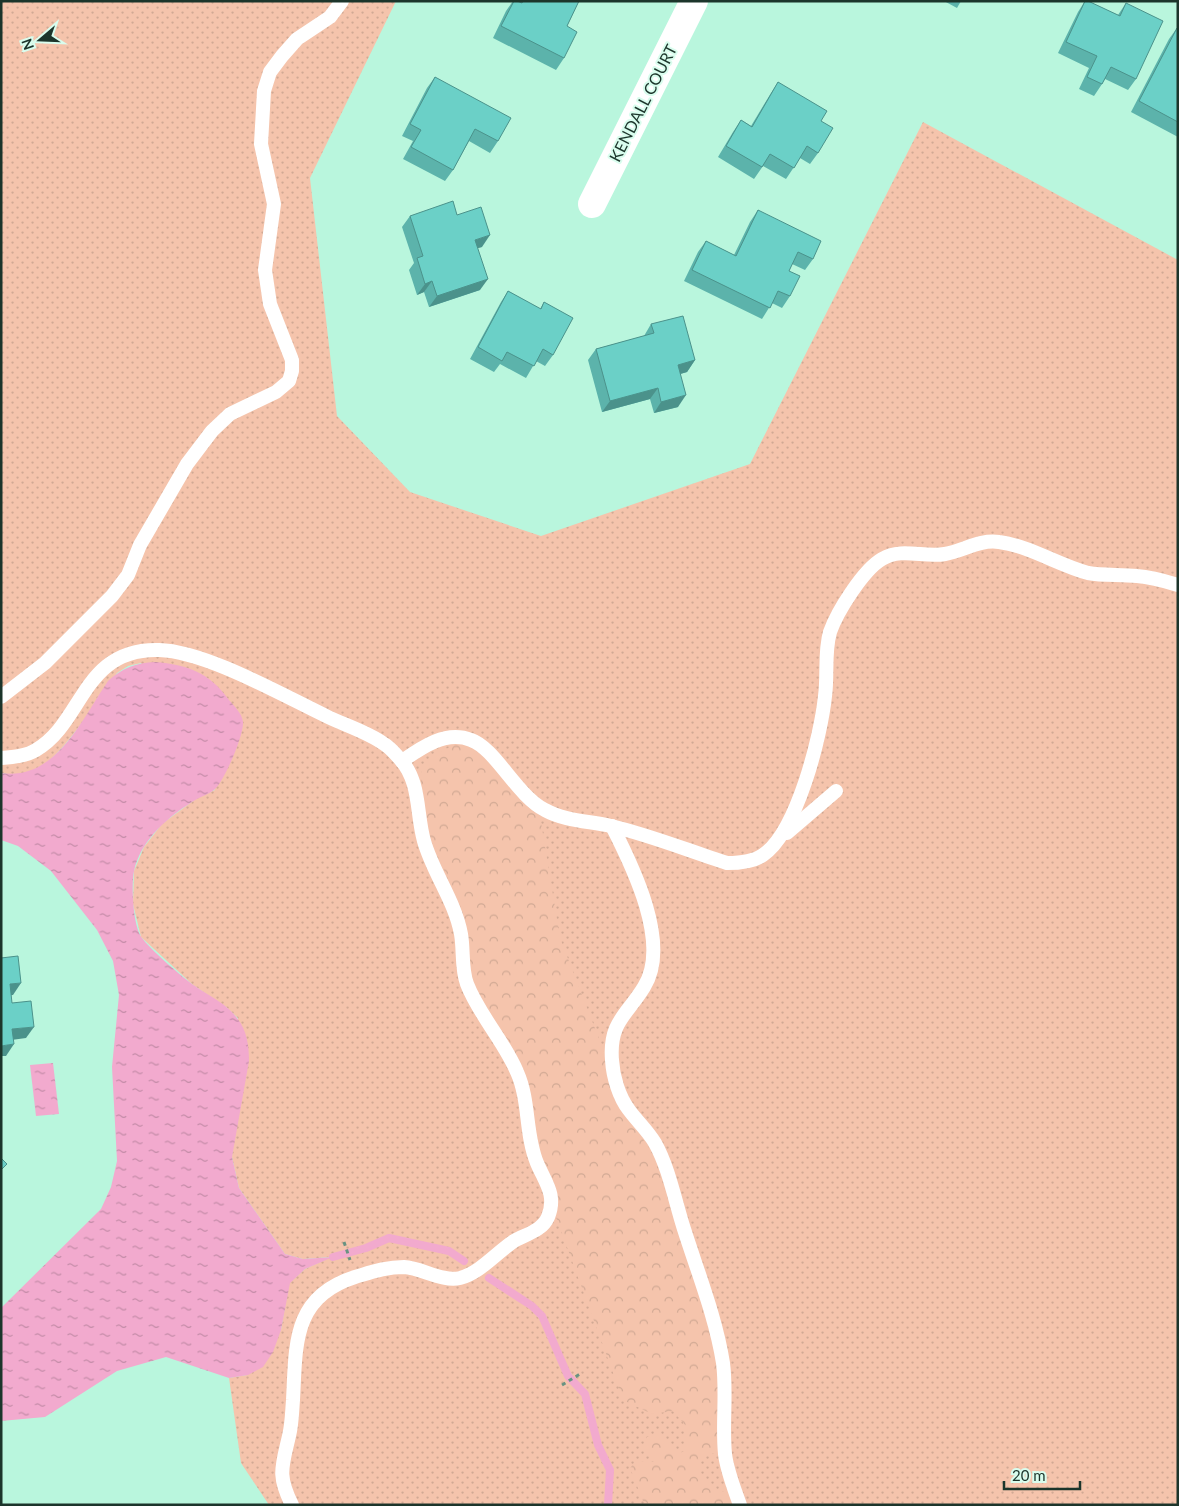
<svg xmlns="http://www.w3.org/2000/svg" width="1179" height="1506" viewBox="0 0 1179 1506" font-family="Lato,sans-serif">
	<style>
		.grass { fill: url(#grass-dots) }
		.forest { fill: url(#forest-crowns) }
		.water { fill: url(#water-ripples) }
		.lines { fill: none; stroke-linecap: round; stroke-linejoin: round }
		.stream { stroke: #f2aace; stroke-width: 8 }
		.path { stroke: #699382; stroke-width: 3; stroke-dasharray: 4 4; stroke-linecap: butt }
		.service { stroke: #fff; stroke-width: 14 }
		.minor { stroke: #fff; stroke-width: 28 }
		.wall { fill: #5cb3ab }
		.shaded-wall { fill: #4b928b }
		.building { fill: #6bd0c7; stroke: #4b928b }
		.labels { text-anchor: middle; stroke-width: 4; stroke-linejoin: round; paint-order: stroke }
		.street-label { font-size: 16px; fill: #1c352b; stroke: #d9fdee }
	</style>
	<defs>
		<pattern id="grass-dots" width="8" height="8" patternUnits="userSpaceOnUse" patternTransform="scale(1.25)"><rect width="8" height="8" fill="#f5c4ac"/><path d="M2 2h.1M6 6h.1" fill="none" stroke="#d1a994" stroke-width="1.8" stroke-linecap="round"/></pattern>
		<pattern id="forest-crowns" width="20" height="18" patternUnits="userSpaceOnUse" patternTransform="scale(1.25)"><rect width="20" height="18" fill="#f5c4ac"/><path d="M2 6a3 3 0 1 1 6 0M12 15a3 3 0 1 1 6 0" fill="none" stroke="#d1a994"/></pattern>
		<pattern id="water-ripples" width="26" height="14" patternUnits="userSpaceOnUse" patternTransform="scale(1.25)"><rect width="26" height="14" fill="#f2aace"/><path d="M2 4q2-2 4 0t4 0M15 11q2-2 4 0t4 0" fill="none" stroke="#c38ba7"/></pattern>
	</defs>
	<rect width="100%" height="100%" fill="#b9f6dd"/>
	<path class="grass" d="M1,1H396L310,178L337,416L410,492L541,536L750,464L923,122L1178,260V1505H269L241,1463L229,1378L247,1375L281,1330L289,1283L305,1269L331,1257L303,1259L285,1254L239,1188L232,1157L238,1018L226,1007L193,985L141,937L133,904L134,871L144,847L162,824L197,798L215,790L141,663L128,666L117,673C98,698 62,759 35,770C25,775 12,775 1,773Z"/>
	<path class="forest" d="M456,744C461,745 467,745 472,747C497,759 513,799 540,816L560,938L606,1057L618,1103L649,1148L659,1172L699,1294L716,1356L720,1383L719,1451L702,1458L699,1471L712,1487L729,1494L733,1505H651L643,1501L630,1468L636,1461L658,1462L642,1448L647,1437L660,1434L671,1444L675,1454L686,1451V1426L673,1411L652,1414L623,1400L556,1217L558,1203L555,1184L541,1157L524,1073L508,1039L481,999L471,977L469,945L463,913L429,836L420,774L434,755Z"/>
	<g class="water">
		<path d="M155,662C188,665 209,672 229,700C234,706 242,713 243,722C244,735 224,782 214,790C209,794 202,796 197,799C170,815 141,839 134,871C131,885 133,927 142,938C149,948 184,979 195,986C209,996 227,1004 237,1018C247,1030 249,1046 249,1061L232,1157L239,1188L285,1254L303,1259L333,1257L305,1269L290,1283L281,1330L273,1352L263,1367L248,1375L229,1378L166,1357L117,1371L45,1417L1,1421V1308L101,1209L111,1187L117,1161L112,1067L119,995L113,961L97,930L51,871L18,846L1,840V773C56,781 82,719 108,681C122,668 136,663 155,662Z"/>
		<path d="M53,1063L59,1114L36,1116L30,1065Z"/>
	</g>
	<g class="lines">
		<g class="stream">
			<path d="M333,1257L366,1248L389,1238L449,1251L464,1261"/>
			<path d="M489,1278L532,1306L542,1316L568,1376L585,1394L598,1445L610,1470L608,1505"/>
		</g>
		<g class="path">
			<path d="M344,1242L350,1260"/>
			<path d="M562,1385L580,1374"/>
		</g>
		<g class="service">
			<path d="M1,697L45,663L112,596L128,575L140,545L187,464L212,431L230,414L276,392L289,381L292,371V360L270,304L265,270L274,204L261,144L264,91L270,72L282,56L297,39L330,17L342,1"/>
			<path d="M1,758C13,757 26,756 36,750C84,722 82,648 159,650C205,651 282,695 326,716C344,725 368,732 384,744C390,747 395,754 400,759C421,782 416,813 424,841C433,873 455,901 461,934C464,951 461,968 467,984C479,1015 504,1041 517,1072C530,1101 525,1134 537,1163C545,1182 557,1195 548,1217C542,1231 526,1234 514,1241C497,1252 480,1273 460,1278C442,1282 422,1268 404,1267C386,1267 372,1272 355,1277C292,1297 296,1345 293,1400C292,1412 292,1424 289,1436C282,1467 277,1475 292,1505"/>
			<path d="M402,761C422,747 446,730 471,740C495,748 517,796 545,810C565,821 589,821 611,826C650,835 689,851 727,863C739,863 753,862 763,855C797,832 821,736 825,696C828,675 824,653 830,632C837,612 863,570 882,559C902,547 924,558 945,554C963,551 980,539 999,542C1030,546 1058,565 1088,573C1104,576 1121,574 1137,576C1151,577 1165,581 1178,585"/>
			<path d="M612,826C633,867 671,944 644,987C627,1015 609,1022 612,1060C613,1077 619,1097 629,1110C637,1121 648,1131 655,1143C669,1168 675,1201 684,1229C698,1273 716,1318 723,1363C727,1393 722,1424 725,1454C727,1471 734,1488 740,1505"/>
			<path d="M787,833L836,791"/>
		</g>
		<path class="minor" d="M592,204L694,1"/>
	</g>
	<g class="wall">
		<path d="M513,1L520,2V1H579L567,26L564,58L556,70L493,38L506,11Z"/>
		<path d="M944,1H961L957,8Z"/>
		<path d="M1085,1L1118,15L1126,3L1136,79L1128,90L1105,79L1102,84L1094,96L1079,89L1089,68L1058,53L1078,12Z"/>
		<path d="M1177,28H1178V137L1131,112L1169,39Z"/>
		<path d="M435,77L498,141L490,153L469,141L453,170L445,181L403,159L413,141L402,136L427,88Z"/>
		<path d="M778,82L821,121L818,153L810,164L800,158L786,179L763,166L754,179L718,157L733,132L741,120L751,126L771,93Z"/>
		<path d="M758,210L813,259L805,270L792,264L789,271L790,296L782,308L772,303L762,319L684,281L698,252L706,241L734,255L750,222Z"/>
		<path d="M457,215L482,247L477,248L480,290L429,307L424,292L417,295L409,270L414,263L402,227L410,216Z"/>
		<path d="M508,291L540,309L544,302L553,355L545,366L536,361L526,378L500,364L494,372L470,359L501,302Z"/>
		<path d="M651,324L695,360L687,372L680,374L678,407L654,413L650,399L602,412L588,360L596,349L644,336Z"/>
	</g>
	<g class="shaded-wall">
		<path d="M490,235L482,247L467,251L475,240Z"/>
		<path d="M488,279L480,290L429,307L437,296Z"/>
		<path d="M432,281L424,292L417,295L425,284Z"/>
		<path d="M695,360L687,372L670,377L678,365Z"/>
		<path d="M658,388L650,399L602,412L610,401Z"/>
		<path d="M686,395L678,407L654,413L661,402Z"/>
		<path d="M21,983L13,995L2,996L10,984Z"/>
		<path d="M34,1027L26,1038L4,1041L12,1029Z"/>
		<path d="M14,1044L6,1056H1V1046Z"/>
	</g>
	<g class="building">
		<path d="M514,1H517L522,3L523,1H579L567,26L577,32L564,58L501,26Z"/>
		<path d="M1085,1H1088L1120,16L1126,3L1163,21L1136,79L1111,67L1102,84L1087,77L1097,56L1066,42Z"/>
		<path d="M1177,28H1178V122L1139,101Z"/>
		<path d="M435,77L511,118L498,141L475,129L453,170L411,147L421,130L410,124Z"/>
		<path d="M778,82L827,111L821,121L833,128L818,153L807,146L794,168L770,154L762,167L726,146L741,120L752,127Z"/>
		<path d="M453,201L457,215L481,207L490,235L475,240L488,279L437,296L432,281L425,284L417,258L423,256L410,216Z"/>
		<path d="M758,210L821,241L813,259L798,252L789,271L800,276L790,296L778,291L770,308L692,270L706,241L736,256Z"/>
		<path d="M508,291L541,309L544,302L573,318L553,355L543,349L534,366L507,352L502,361L478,347Z"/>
		<path d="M683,316L695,360L678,365L686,395L661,402L658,388L610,401L596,349L654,333L651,324Z"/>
		<path d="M18,956L21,983L10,984L12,1003L31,1001L34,1027L12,1029L14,1044L1,1046V958Z"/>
		<path d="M1,1158L7,1164L1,1170Z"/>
	</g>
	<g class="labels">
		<g class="street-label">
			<text transform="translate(643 103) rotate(-63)" y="6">KENDALL COURT</text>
		</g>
	</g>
	<rect width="1179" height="1506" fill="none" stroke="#1c352b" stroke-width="5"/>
	<g transform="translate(40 40) rotate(251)" stroke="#d9fdee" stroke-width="4" paint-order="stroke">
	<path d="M0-4L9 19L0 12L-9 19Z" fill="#1c352b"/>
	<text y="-8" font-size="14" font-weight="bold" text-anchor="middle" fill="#1c352b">N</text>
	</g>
	<path d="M1004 1481v8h76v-8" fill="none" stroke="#1c352b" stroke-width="2.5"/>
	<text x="1012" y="1481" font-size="15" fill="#1c352b" stroke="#d9fdee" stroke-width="4" paint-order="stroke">20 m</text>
</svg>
